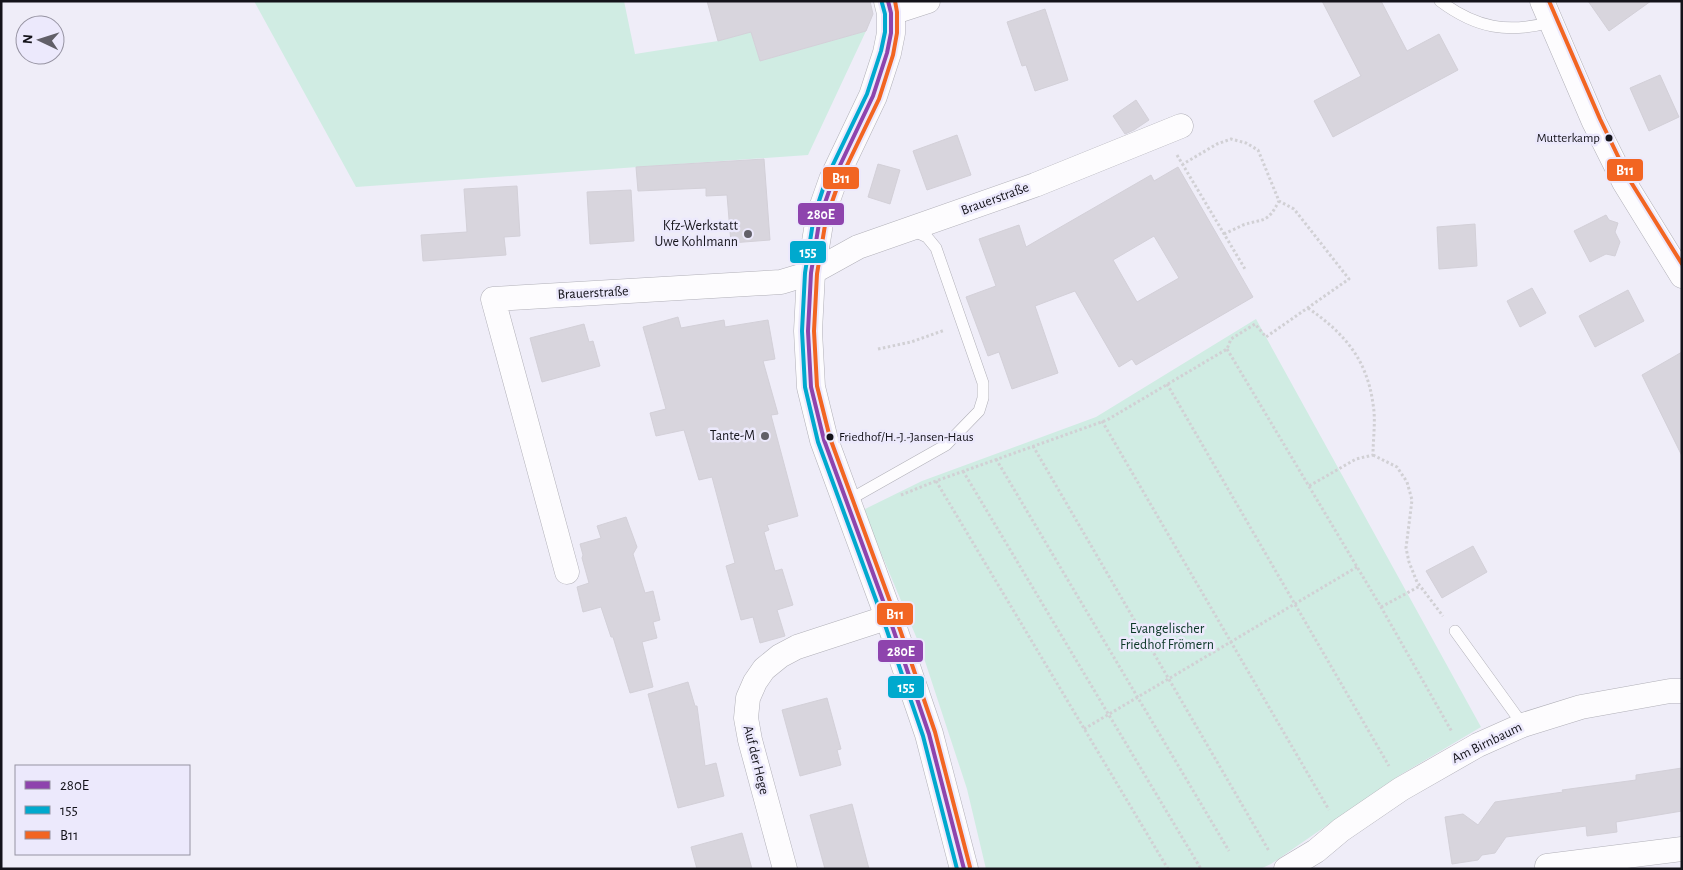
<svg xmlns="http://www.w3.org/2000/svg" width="1683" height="870" font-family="'Alegreya Sans',sans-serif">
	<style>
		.green { fill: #d0ece3 }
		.building { fill: #d8d5dd; stroke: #d3d0d8; fill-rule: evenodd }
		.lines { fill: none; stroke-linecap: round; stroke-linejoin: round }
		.service-casing { stroke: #b1b0b8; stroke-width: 12 }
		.minor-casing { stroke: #b1b0b8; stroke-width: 25 }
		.secondary-casing { stroke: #b1b0b8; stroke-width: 29 }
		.path { stroke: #d1d0d4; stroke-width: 3; stroke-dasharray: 2.5 2.5; stroke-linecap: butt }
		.service { stroke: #fdfcfe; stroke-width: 11 }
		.minor { stroke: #fdfcfe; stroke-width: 24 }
		.secondary { stroke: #fdfcfe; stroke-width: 28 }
		.bus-1-casing { stroke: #ece9fc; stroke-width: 8 }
		.bus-2-casing { stroke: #ece9fc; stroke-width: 8 }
		.bus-3-casing { stroke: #ece9fc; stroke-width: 8 }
		.bus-1 { stroke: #8e44ad; stroke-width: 4 }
		.bus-2 { stroke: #00a9ce; stroke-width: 4 }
		.bus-3 { stroke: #f26522; stroke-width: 4 }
		.bus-dot { fill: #14131a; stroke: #ece9fc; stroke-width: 2 }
		.poi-dot { fill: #615f68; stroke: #ece9fc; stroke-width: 2 }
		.labels { text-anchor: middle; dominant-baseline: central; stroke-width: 5; stroke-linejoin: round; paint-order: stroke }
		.bus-label { font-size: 13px; fill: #14131a; stroke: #ece9fc; text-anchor: end }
		.street-label { font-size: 14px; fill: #14131a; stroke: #ece9fc }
		.poi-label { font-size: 14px; fill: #14131a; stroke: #ece9fc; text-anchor: end }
		.park-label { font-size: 14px; fill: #0b3726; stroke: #ece9fc }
		.line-badge { stroke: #ece9fc; stroke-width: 2 }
		.badge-label { font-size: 14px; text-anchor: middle; font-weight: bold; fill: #fff }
	</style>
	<rect width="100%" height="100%" fill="#efedf8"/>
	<g class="green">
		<path d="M254,1H624L635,54L718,41L751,32L760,61L866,31L808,155L356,187Z"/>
		<path d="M1256,319L1481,727L1400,775L1271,864L1260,869H986L967,789L920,646L863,510L922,481L1096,417Z"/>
	</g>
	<g class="building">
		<path d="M707,1H870L873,14L866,31L760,61L751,32L718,41Z"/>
		<path d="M1322,1H1381L1407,51L1439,34L1458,70L1333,137L1314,101L1361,76Z"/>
		<path d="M1588,1H1651L1609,31Z"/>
		<path d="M1045,9L1068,80L1035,91L1026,65L1022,66L1007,22Z"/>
		<path d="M1660,75L1679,117L1649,131L1630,88Z"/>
		<path d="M1136,100L1149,120L1134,130L1125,134L1113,116Z"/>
		<path d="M957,135L971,175L927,190L913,151Z"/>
		<path d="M764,159L770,240L731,243L727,195L706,196V188L638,191L636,167Z"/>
		<path d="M878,164L900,170L890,204L868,197Z"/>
		<path d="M1178,167L1253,297L1136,365L1132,359L1119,367L1075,291L1035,306L1058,373L1012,389L999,352L988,356L966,297L996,286L979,239L1019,225L1026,247L1151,175L1154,181ZM1154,236L1179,278L1137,302L1113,260Z"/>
		<path d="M517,186L520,236L504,237L506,255L423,261L421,235L467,232L464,189Z"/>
		<path d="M631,190L634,241L590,244L587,192Z"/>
		<path d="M1606,215L1609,220L1618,223L1615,232L1620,242L1615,256L1606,254L1590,262L1574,231Z"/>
		<path d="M1475,224L1477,266L1439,269L1437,227Z"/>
		<path d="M1532,288L1546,313L1520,327L1507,301Z"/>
		<path d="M1628,290L1644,321L1595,347L1579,316Z"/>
		<path d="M678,317L681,328L724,320L725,327L768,320L775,359L763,361L778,414L771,415L798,516L767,525L769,530L764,532L775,571L782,569L793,605L777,610L785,636L760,643L753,617L741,620L726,566L735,563L712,477L699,480L684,430L656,436L650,413L666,409L643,327Z"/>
		<path d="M584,324L589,342L593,341L600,366L542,382L530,338Z"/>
		<path d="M1682,352V456L1642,375Z"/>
		<path d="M626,517L637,547L633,554L645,593L653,591L660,620L653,622L657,638L642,642L653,687L630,693L613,637H611L601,607L583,612L577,587L589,583L582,558L583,555L580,544L601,538L597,526Z"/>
		<path d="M1473,546L1487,572L1442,598L1426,571Z"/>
		<path d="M688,682L695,706H697L705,766L716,763L724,796L678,808L648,694Z"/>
		<path d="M827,698L841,749L837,750L841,765L800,776L782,710Z"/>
		<path d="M1682,768V811L1616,822L1617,832L1587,836L1586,826L1506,837L1495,853L1482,855L1478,860L1452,864L1445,817L1463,814L1478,825L1495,802L1563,792L1562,790L1636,780V775Z"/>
		<path d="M852,804L869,869H825L810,815Z"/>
		<path d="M742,833L752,869H697L691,847Z"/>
	</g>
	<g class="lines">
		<g class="service-casing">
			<g id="service">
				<path d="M1440,1C1476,28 1508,34 1551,22"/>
				<path d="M847,501L946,445L979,411L983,398V383L936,248L927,237L912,230"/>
				<path d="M1455,631L1523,725"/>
			</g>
		</g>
		<g class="minor-casing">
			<g id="minor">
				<path d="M1542,1L1594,122L1624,182L1682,276"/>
				<path d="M891,13L928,1"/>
				<path d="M567,572L493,299L781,282L811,273L858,247L1035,185L1181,126"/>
				<path d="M1547,866L1682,849"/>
				<path d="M785,869L750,740L746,718L748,698L755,682L764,669L780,656L797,647L889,617"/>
				<path d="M1286,869L1316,851L1341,830L1401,789L1478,745L1523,725L1581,707L1670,691H1682"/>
			</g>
		</g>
		<g class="secondary-casing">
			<path id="secondary" d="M888,1L891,13V33L887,53L873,96L833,180L820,217L811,273L808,331L811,387L824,440L889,617L929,734L964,869"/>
		</g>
		<g class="path">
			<path d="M1177,155L1245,269"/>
			<path d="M1224,234C1230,231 1237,228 1243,225C1264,218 1267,224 1279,201"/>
			<path d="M1308,308C1344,333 1367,359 1373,404C1376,420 1373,438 1373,455L1356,459L1309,486"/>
			<path d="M878,349L911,342L945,330"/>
			<path d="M1227,349L1381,607L1452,732"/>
			<path d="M1167,384L1389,766"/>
			<path d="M1102,421L1329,810"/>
			<path d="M1033,446L1269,851"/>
			<path d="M1373,455L1397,467L1407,482L1412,500L1406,548L1409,562L1417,582L1443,616"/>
			<path d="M996,459L1229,851"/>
			<path d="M963,471L1201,869"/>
			<path d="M936,481L1168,869"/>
			<path d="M901,495L936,481L1107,420L1227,349L1231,339L1255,324L1266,337L1349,279L1294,209L1279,201L1258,150L1246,143L1231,139L1217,144L1183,164"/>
			<path d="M1381,607L1420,586"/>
			<path d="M1084,729L1357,567"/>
		</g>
		<use href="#service" class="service"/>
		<use href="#minor" class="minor"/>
		<use href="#secondary" class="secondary"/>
		<g class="bus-1-casing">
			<path id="bus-1" d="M888,1L891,13V33L887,53L873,96L833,180L820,217L811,273L808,331L811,387L824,440L889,617L929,734L964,869"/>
		</g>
		<g class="bus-2-casing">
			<path id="bus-2" d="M882,3L885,14V32L881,51L867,94L827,177L814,216L805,273L802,331L805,387L818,442L883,619L923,736L957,869"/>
		</g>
		<g class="bus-3-casing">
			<g id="bus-3">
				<path d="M895,1L897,12V33L893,55L879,99L839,182L826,219L817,274L814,331L817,386L830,438L895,615L935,732L970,867"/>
				<path d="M1549,1L1600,119L1629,179L1682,264"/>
			</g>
		</g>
		<use href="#bus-1" class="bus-1"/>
		<use href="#bus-2" class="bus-2"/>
		<use href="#bus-3" class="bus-3"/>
	</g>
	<g class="bus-dot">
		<circle cx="1609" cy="138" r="4.5"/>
		<circle cx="830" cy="437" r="4.5"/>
	</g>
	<g class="poi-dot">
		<circle cx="748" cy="234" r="5"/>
		<circle cx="765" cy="436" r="5"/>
	</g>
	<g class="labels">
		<g class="bus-label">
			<text x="1600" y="138">Mutterkamp</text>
			<text x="839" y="437" text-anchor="start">Friedhof/H.-J.-Jansen-Haus</text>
		</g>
		<g class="street-label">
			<text transform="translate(995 199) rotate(-20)">Brauerstraße</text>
			<text transform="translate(593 293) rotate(-3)">Brauerstraße</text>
			<text transform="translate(1487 743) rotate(-26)">Am Birnbaum</text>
			<text transform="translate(756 760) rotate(76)">Auf der Hege</text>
		</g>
		<g class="poi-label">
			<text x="738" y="226">Kfz-Werkstatt<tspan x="738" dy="16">Uwe Kohlmann</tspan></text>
			<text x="755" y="436">Tante-M</text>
		</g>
		<g class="park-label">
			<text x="1167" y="629">Evangelischer<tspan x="1167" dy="16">Friedhof Frömern</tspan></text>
		</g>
	</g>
	<g class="line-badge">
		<rect x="1606" y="158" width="38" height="24" rx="5" fill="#f26522"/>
		<rect x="822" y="166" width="38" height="24" rx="5" fill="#f26522"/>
		<rect x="797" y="202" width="48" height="24" rx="5" fill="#8e44ad"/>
		<rect x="789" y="240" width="38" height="24" rx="5" fill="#00a9ce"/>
		<rect x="876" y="602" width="38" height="24" rx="5" fill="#f26522"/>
		<rect x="877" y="639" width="47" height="24" rx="5" fill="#8e44ad"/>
		<rect x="887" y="675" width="38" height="24" rx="5" fill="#00a9ce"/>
	</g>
	<g class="badge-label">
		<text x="1625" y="175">B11</text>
		<text x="841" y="183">B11</text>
		<text x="821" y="219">280E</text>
		<text x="808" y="257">155</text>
		<text x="895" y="619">B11</text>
		<text x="901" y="656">280E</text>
		<text x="906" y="692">155</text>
	</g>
	<rect width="1683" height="870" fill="none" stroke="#14131a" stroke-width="5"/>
	<rect x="15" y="765" width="175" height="90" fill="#ece9fc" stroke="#9693a2"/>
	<rect x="25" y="781" width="25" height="8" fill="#8e44ad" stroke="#9693a2"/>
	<text x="60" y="790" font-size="15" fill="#14131a">280E</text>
	<rect x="25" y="806" width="25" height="8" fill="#00a9ce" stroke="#9693a2"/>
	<text x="60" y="815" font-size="15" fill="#14131a">155</text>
	<rect x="25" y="831" width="25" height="8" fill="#f26522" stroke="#9693a2"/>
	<text x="60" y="840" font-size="15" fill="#14131a">B11</text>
	<g transform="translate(40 40) rotate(274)"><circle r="24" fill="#ece9fc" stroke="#9693a2"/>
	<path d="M0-4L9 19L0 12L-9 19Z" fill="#615f68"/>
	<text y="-8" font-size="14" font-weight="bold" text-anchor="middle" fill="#14131a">N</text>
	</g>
</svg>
